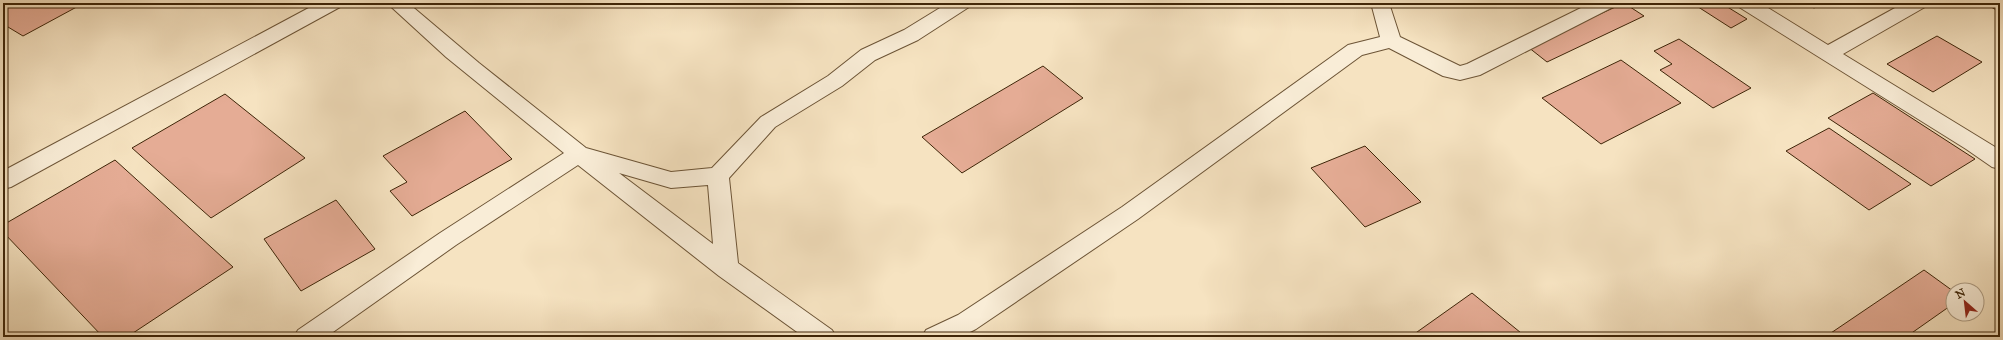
<svg xmlns="http://www.w3.org/2000/svg" width="2003" height="340" font-family="'IM FELL Great Primer',serif">
	<style>
		.building { fill: #e5ac95; stroke: #3e2508 }
		.lines { fill: none; stroke-linecap: round; stroke-linejoin: round }
		.minor-casing { stroke: #6c5436; stroke-width: 2 }
		.minor { fill: #f9edd7; fill-rule: evenodd }
	</style>
	<rect width="100%" height="100%" fill="#f6e3c1"/>
	<filter id="stains"><feTurbulence type="fractalNoise" baseFrequency=".005" numOctaves="4"/><feColorMatrix values="0 0 0 0 .2 0 0 0 0 .09 0 0 0 0 .02 0 0 0 .5 -.17"/></filter>
	<radialGradient id="worn" r=".72"><stop offset=".6" stop-color="#630" stop-opacity="0"/><stop offset="1" stop-color="#630" stop-opacity=".3"/></radialGradient>
	<g class="building">
		<path d="M9,3H84L23,36L3,24V6Z"/>
		<path d="M1624,3L1644,16L1547,62L1528,47Z"/>
		<path d="M1692,3H1721L1747,19L1731,28Z"/>
		<path d="M1805,3H1824L1814,8Z"/>
		<path d="M1984,3H2000V12Z"/>
		<path d="M1937,36L1982,62L1933,92L1887,64Z"/>
		<path d="M1679,39L1751,88L1713,108L1660,70L1672,64L1654,51Z"/>
		<path d="M1621,60L1681,103L1601,144L1542,98Z"/>
		<path d="M1043,66L1083,98L962,173L922,137Z"/>
		<path d="M1873,93L1975,159L1931,186L1828,118Z"/>
		<path d="M225,94L305,158L211,218L132,148Z"/>
		<path d="M465,111L512,159L412,216L390,191L407,182L383,156Z"/>
		<path d="M1829,128L1911,184L1869,210L1786,151Z"/>
		<path d="M1365,146L1421,202L1365,227L1311,168Z"/>
		<path d="M115,160L233,267L127,337H103L3,232V225Z"/>
		<path d="M336,200L375,249L301,291L264,239Z"/>
		<path d="M1924,270L1953,291V304L1906,337H1825Z"/>
		<path d="M1472,293L1526,337H1410Z"/>
	</g>
	<g class="lines">
		<g class="minor-casing">
			<g id="minor">
				<path d="M318,3H342L340,7L11,187L3,189V171Z"/>
				<path d="M387,3H408L479,63L586,148L671,172L712,168L761,117L828,76L861,50L904,30L948,3H971L969,7L918,40L875,60L842,86L775,127L729,178L738,263L832,330L836,337H804L719,276L578,165L456,245L326,337H294L298,330L440,233L564,153L446,57ZM619,173L671,188L708,185L713,244Z"/>
				<path d="M1371,3H1389L1400,37L1460,66L1467,64L1591,3H1615L1613,7L1480,75L1460,80L1443,76L1389,48L1362,55L1138,219L976,329L960,337H922L926,330L958,315L1122,207L1348,45L1380,37Z"/>
				<path d="M1737,3H1760L1828,45L1904,3H1927L1925,7L1843,54L2000,150V169L1992,167L1966,149L1739,7Z"/>
			</g>
		</g>
		<use href="#minor" class="minor"/>
	</g>
	<rect width="2003" height="340" fill="none" stroke="#f6e3c1" stroke-width="16"/>
	<rect x="4" y="4" width="1995" height="332" fill="none" stroke="#3e2508" stroke-width="2"/>
	<rect x="8" y="8" width="1987" height="324" fill="none" stroke="#3e2508"/>
	<g transform="translate(1965 302) rotate(332)"><circle r="19" fill="#f9edd7" stroke="#ae9d84"/>
	<path d="M0-3L7 15L0 10L-7 15Z" fill="#8f2418"/>
	<text y="-6" font-size="11" font-weight="bold" text-anchor="middle" fill="#3e2508">N</text>
	</g>
	<rect width="100%" height="100%" filter="url(#stains)"/>
	<rect width="100%" height="100%" fill="url(#worn)"/>
</svg>
